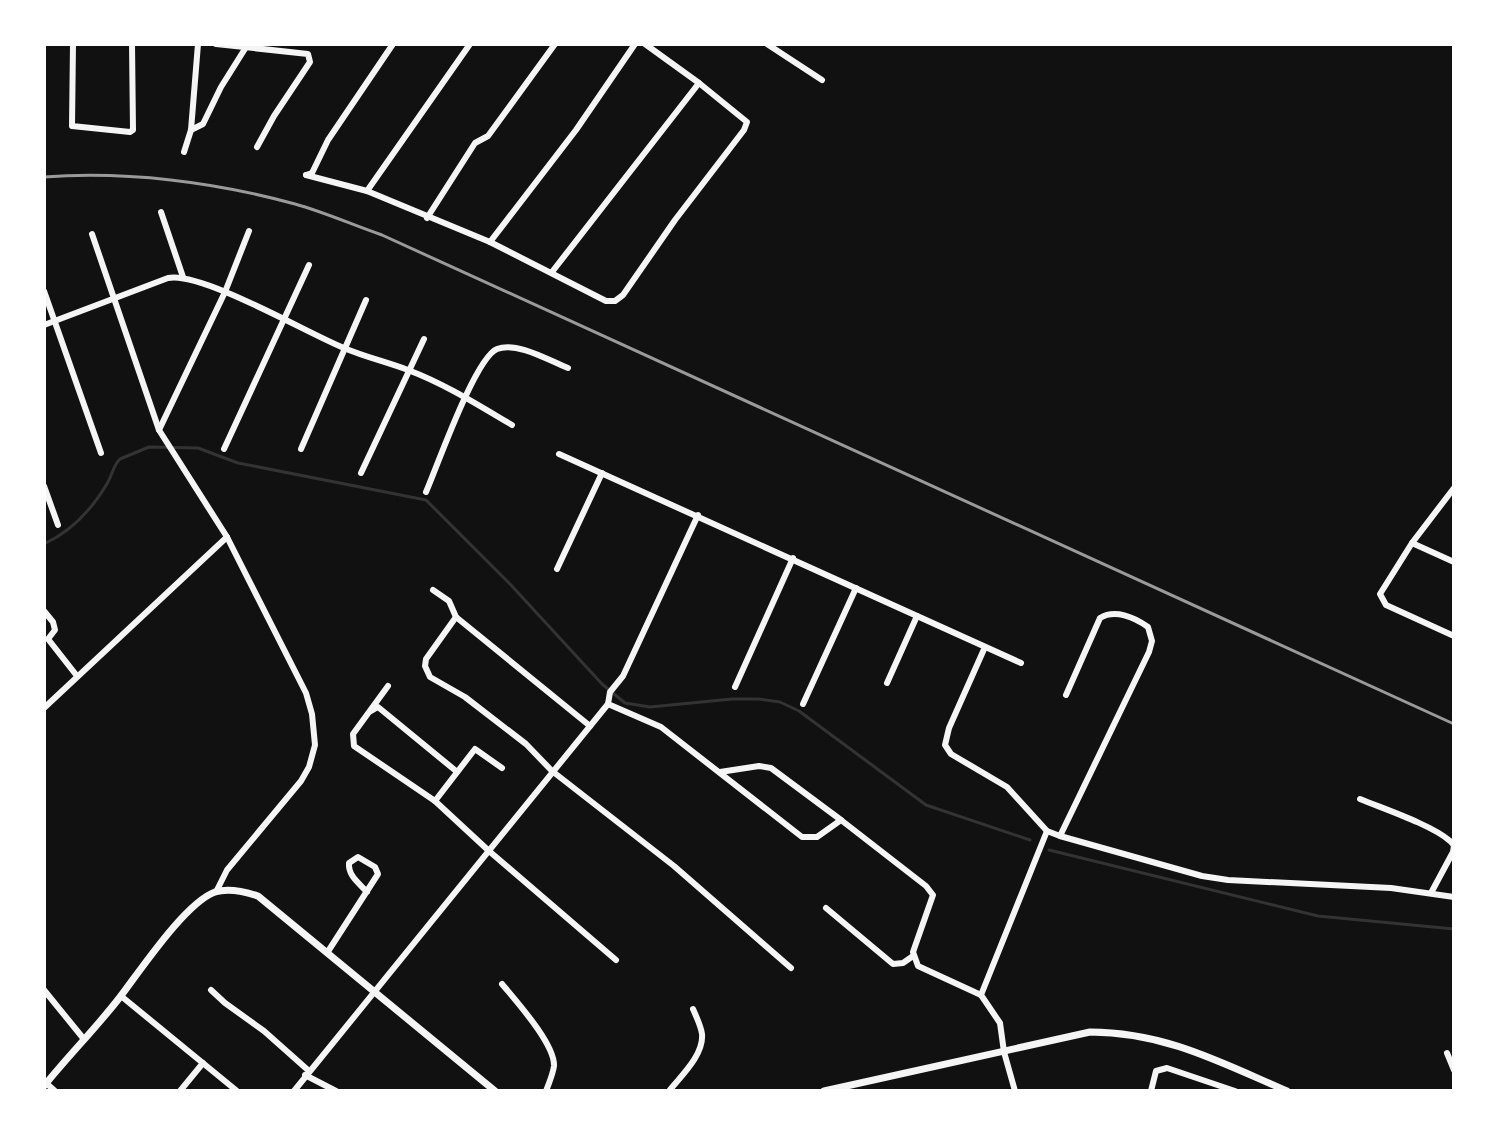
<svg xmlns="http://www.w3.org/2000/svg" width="1498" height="1135" font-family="Figtree,sans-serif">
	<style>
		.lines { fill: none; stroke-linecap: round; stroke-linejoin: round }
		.stream { stroke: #333; stroke-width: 3 }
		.minor { stroke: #f5f5f5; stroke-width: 6 }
		.tertiary { stroke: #f5f5f5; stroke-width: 7 }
		.rail { stroke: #9a9a9a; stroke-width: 3 }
	</style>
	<rect width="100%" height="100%" fill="#111"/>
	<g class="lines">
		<g class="stream">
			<path d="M44,544C72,531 93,508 108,482C113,473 113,466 120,459L149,447L198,448L238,463L426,500L511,585L602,684L625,703L650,707L732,699H759L780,702L799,711L926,805L1030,840"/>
			<path d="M1049,850L1318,916L1454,929"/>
		</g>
		<g class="minor">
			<path d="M73,44L72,126L130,132L133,130L132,44"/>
			<path d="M216,44L308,54L310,62L274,116L257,147"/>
			<path d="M767,44L822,80"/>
			<path d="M191,130L203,124L221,87L248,44"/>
			<path d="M184,152L191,130L198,44"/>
			<path d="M306,175L367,191L490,242L606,301H615L623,295L675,220L744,130L747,122L699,83L645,44"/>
			<path d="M306,175L312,173L328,140L393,44"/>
			<path d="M367,191L470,44"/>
			<path d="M161,212L183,277"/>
			<path d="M427,218L475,143L488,136L555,44"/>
			<path d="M92,234L159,430L227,537L306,693L312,714L315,745L309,767L301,781L227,870L216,892"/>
			<path d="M490,242L576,130L635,44"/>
			<path d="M552,272L699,83"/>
			<path d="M44,291L101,453"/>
			<path d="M44,325L168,278C201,271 307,333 344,348C365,357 387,362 408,370C445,384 478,405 512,425"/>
			<path d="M159,430L225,292L249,231"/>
			<path d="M224,449L309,265"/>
			<path d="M301,449L366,300"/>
			<path d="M559,454L1021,663"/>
			<path d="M361,473L424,339"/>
			<path d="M44,486L58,525"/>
			<path d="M1454,488L1412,543L1380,594L1386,605L1454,636"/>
			<path d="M426,492C437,467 475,358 497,349C517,341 550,361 568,368"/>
			<path d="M1412,543L1454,562"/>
			<path d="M557,569L602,473"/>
			<path d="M433,590L449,601L456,617L590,726"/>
			<path d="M44,611L53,622L55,630L48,639L77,676"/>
			<path d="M456,617L426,659L425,666L430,677L465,697L526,744L552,771L674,866L791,968"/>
			<path d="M985,647L949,728L945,745L951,754L1007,787L1047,831L1060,836L1202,876L1228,880L1391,888L1454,897"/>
			<path d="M887,683L917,616"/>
			<path d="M388,686L353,734L354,746L435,801L489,851L616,960"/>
			<path d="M735,687L793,558"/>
			<path d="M608,704L661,727L802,837H817L841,820L926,886L933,895L913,952L918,966L981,995"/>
			<path d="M803,704L856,588"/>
			<path d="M44,708L227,537"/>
			<path d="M371,711L378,707L456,771"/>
			<path d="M720,772L759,766L771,768L841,820"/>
			<path d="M1360,799C1384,809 1432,825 1450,841C1455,846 1454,845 1453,852L1431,893"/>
			<path d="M435,801L475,749L502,768"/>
			<path d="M1060,836L1149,652L1152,641L1148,627C1134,617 1115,609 1100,618L1066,695"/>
			<path d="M826,908L893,964L903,963L913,956"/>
			<path d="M327,953L378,874L375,867L358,857L349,863C348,876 359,883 367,892"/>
			<path d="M502,984C516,1001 555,1044 554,1066C553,1074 549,1083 546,1091"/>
			<path d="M44,990L83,1038"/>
			<path d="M211,990L225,1003L264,1031L309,1071"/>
			<path d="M121,996L237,1091"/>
			<path d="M1447,1053L1454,1070"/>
			<path d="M305,1075L336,1091"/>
			<path d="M46,1083L55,1091"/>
			<path d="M180,1091L203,1063"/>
			<path d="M294,1091L608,704L610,692L623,676L698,515"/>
			<path d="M669,1091C681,1076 704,1055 702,1034C701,1026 696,1016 693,1009"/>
			<path d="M1015,1091L1004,1052L1000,1023L981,995L1047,831"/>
			<path d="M1151,1091L1156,1071L1167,1068L1235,1091"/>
		</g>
		<g class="tertiary">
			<path d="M44,1086C69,1055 97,1027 120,997C140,971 185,903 215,892C228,888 246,892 258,896L495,1091"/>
			<path d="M824,1091L1090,1032C1164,1032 1220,1062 1287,1091"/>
		</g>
		<path class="rail" d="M44,177C127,171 215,182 295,204C324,212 353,225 382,235L1454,724"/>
	</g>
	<rect width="1498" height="1135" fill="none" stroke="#ffffff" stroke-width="92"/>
</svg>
